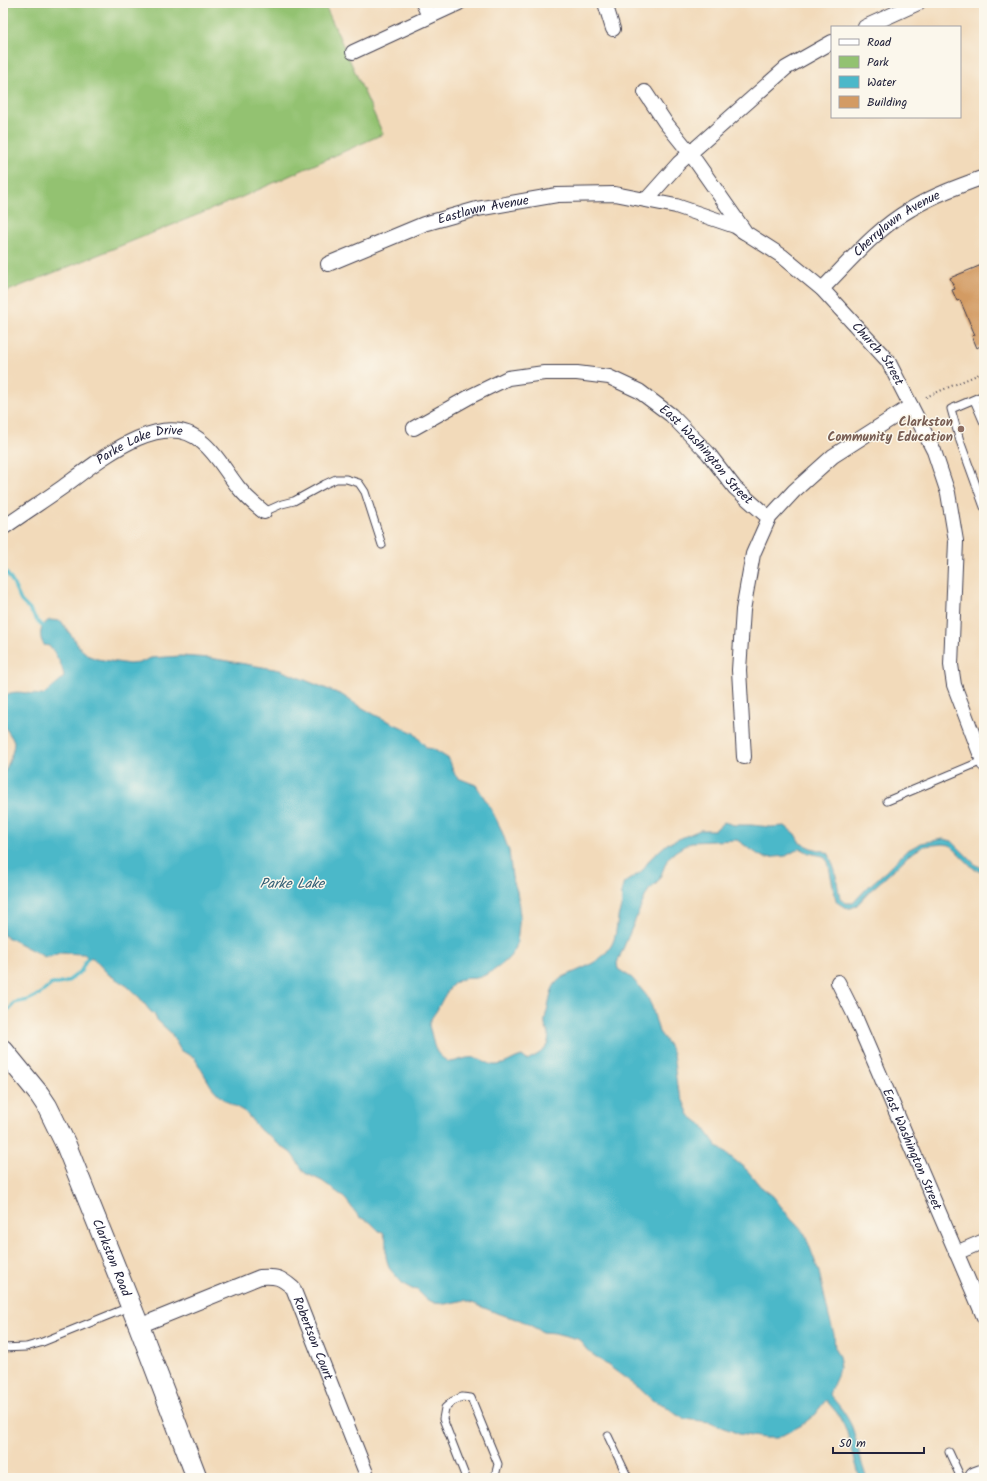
<svg xmlns="http://www.w3.org/2000/svg" width="987" height="1481" font-family="Kalam,sans-serif">
	<style>
		.green { fill: #93c271; stroke: #5a7256 }
		.water { fill: #4cb8c9; stroke: #376d82 }
		.lines { fill: none; stroke-linecap: round; stroke-linejoin: round }
		.stream { stroke: #4cb8c9; stroke-width: 3.5 }
		.building { fill: #d39b64 }
		.lane-casing { stroke: #413e4e; stroke-width: 9 }
		.street-casing { stroke: #413e4e; stroke-width: 16 }
		.secondary-casing { stroke: #413e4e; stroke-width: 22 }
		.primary-casing { stroke: #413e4e; stroke-width: 24 }
		.path { stroke: #413e4e; stroke-width: 2; stroke-dasharray: 1 3; stroke-linecap: butt }
		.lane { stroke: #fff; stroke-width: 7 }
		.street { stroke: #fff; stroke-width: 14 }
		.secondary { stroke: #fff; stroke-width: 20 }
		.primary { stroke: #fff; stroke-width: 22 }
		.education-dot { fill: #8d6e63; stroke: #fbf7ec; stroke-width: 1.5 }
		.labels { text-anchor: middle; dominant-baseline: central; stroke-width: 3; stroke-linejoin: round; paint-order: stroke }
		.street-label { font-size: 13px; fill: #22223b; stroke: #fbf7ec }
		.education-label { font-size: 13px; font-weight: bold; fill: #785e54; stroke: #fbf7ec; text-anchor: end }
		.water-label { font-size: 14px; font-style: italic; fill: #335e74; stroke: #fbf7ec }
	</style>
	<rect width="100%" height="100%" fill="#fbf7ec"/>
	<filter id="ink" filterUnits="userSpaceOnUse"><feTurbulence type="fractalNoise" baseFrequency=".025" numOctaves="2"/><feDisplacementMap in="SourceGraphic" scale="8" xChannelSelector="R" yChannelSelector="G"/><feConvolveMatrix kernelMatrix="1 2 1 2 8 2 1 2 1" color-interpolation-filters="sRGB"/></filter>
	<filter id="wash" filterUnits="userSpaceOnUse"><feTurbulence type="fractalNoise" baseFrequency=".012" numOctaves="4" result="noise"/><feDisplacementMap in="SourceGraphic" scale="16" xChannelSelector="R" yChannelSelector="G"/><feGaussianBlur stdDeviation="0.9" result="paint"/><feColorMatrix in="noise" values="0 0 0 0 0 0 0 0 0 0 0 0 0 0 0 0 0 1.4 0 .05"/><feComposite in="paint" operator="in"/></filter>
	<g filter="url(#wash)">
		<rect width="100%" height="100%" fill="#f2daba"/>
		<path class="green" d="M3,3H324L383,134L242,197L3,293Z"/>
		<path class="water" d="M50,620L61,621L81,649L89,656L97,659L129,664L139,663L151,658L181,656L210,658L280,670L342,695L354,703L377,716L414,733L427,748L433,749L449,759L455,775L458,778L476,785L490,807L501,829L509,851L512,877L517,891L520,915L517,943C515,957 493,973 480,977C472,980 465,976 456,982C449,986 441,1002 437,1010C434,1015 429,1020 429,1026C435,1043 431,1052 449,1062C458,1062 465,1056 476,1058C484,1059 490,1066 496,1065C506,1065 513,1058 522,1056L527,1060C539,1054 551,1049 548,1033C547,1030 545,1027 545,1024C544,1019 547,1012 548,1006C551,994 551,984 563,977C580,969 601,963 611,946C616,938 616,928 618,919C618,915 620,911 621,907C623,899 620,891 624,883L641,872L651,858L667,844L700,830H715L724,822L734,825H751L771,827L785,826L795,834L800,843L811,848L824,851L829,854L835,871L840,898L846,903H853L869,886L885,872L906,851L921,843L943,839L952,841L976,865L984,869V874L973,868L950,845L943,844L924,846L909,855L888,875L872,889L856,906L851,908H846L838,903L836,900L828,862L823,856L809,853L800,848L786,856L765,858L759,855L737,840L691,842L676,851L668,858L658,882L649,890L646,895L617,963L618,969L632,978L647,996L652,1007L659,1032L668,1044L673,1054L677,1086L689,1115L702,1125L717,1146L747,1170L760,1186L773,1196L790,1218L805,1234L819,1272L829,1317L834,1334L835,1350L839,1356L840,1362L837,1376L829,1394C838,1404 847,1415 852,1427C858,1444 860,1462 867,1478H860L846,1429L837,1413L826,1400L814,1415L802,1425L777,1438H764L739,1434L710,1422L685,1419L677,1415L664,1405L652,1400L639,1388L588,1351L578,1339L555,1333L543,1332L520,1320L499,1314L465,1300L445,1304L435,1303L426,1299L417,1290L412,1289L403,1284L389,1268L386,1257V1239L383,1232L379,1231L370,1222L359,1217L347,1201L341,1195L322,1181L305,1173L291,1153L278,1144L271,1137L261,1131L245,1112L226,1101L217,1093L211,1086L194,1057L181,1051L171,1033L157,1020L154,1014L150,1011L140,998L127,986L108,974L93,958L87,957L84,954L59,953L52,956L45,957L3,935V775C8,765 14,752 14,741L3,724V698C11,687 31,695 43,695L64,677C63,666 56,654 49,646L44,645C38,637 40,624 50,620Z"/>
		<g class="lines">
			<g class="stream">
				<path d="M3,568L12,581L21,601L30,610L38,622L42,626"/>
				<path d="M4,1011L11,1008L14,1003L28,1000L40,994L52,984H58L67,982L81,971L86,960L88,958"/>
			</g>
		</g>
		<g id="blocks">
			<path class="building" d="M984,264V355L980,346L977,348L972,336L975,335L960,300L957,301L952,290L955,289L950,278Z"/>
		</g>
	</g>
	<g filter="url(#ink)">
		<use href="#blocks" fill-opacity="0" stroke="#413e4e" stroke-width="1"/>
		<g class="lines">
			<g class="lane-casing">
				<g id="lane">
					<path d="M984,395L951,409L960,441L984,507"/>
					<path d="M974,400L984,423"/>
					<path d="M264,512L282,504L294,501L325,484L336,479H346L359,483L365,492L382,545"/>
					<path d="M887,801L982,761"/>
					<path d="M3,1348L26,1347L40,1343L129,1307"/>
					<path d="M608,1436L628,1478"/>
					<path d="M949,1452L961,1478"/>
					<path d="M466,1478L443,1419L445,1408L453,1401L462,1397L471,1398L498,1464L495,1476L491,1478"/>
				</g>
			</g>
			<g class="street-casing">
				<g id="street">
					<path d="M423,3L429,16"/>
					<path d="M605,3L613,29"/>
					<path d="M865,27L918,3"/>
					<path d="M353,52L459,3"/>
					<path id="s1" d="M645,92L665,122L690,153L746,233L782,256L822,289L888,361L934,451L948,493L956,541L951,665L954,685L984,764"/>
					<path d="M646,200L679,163L786,68L832,42"/>
					<path id="s2" d="M328,264L424,224L477,209L557,195L615,194L676,206L735,226L744,232"/>
					<path id="s3" d="M822,289C850,261 876,229 911,209C934,195 959,186 984,177"/>
					<path id="s4" d="M414,428L471,396L508,378L544,373H577L609,377L639,391L671,415L708,453L735,488L769,518L753,554L743,610L739,670L744,757"/>
					<path d="M769,518L794,491L833,456L911,406"/>
					<path id="s5" d="M3,528C23,514 43,501 63,487C96,463 162,406 202,442C217,454 226,472 238,487C246,497 255,505 264,512"/>
					<path id="s6" d="M838,982L854,1014L984,1317"/>
					<path d="M956,1253L984,1241"/>
					<path id="s7" d="M139,1326L260,1277C277,1276 280,1277 293,1288L368,1478"/>
				</g>
			</g>
			<g class="secondary-casing">
				<g id="secondary">
					<path id="s8" d="M3,1050L39,1094L47,1106L66,1145L139,1326L197,1478"/>
				</g>
			</g>
			<g class="primary-casing">
				<path id="primary" d="M976,1478L984,1475"/>
			</g>
			<path class="path" d="M926,397L984,372"/>
			<use href="#lane" class="lane"/>
			<use href="#street" class="street"/>
			<use href="#secondary" class="secondary"/>
			<use href="#primary" class="primary"/>
		</g>
	</g>
	<circle class="education-dot" cx="961" cy="429" r="4"/>
	<g class="labels">
		<g class="street-label">
			<text stroke="none"><textPath href="#s2" startOffset="165">Eastlawn Avenue</textPath></text>
			<text stroke="none"><textPath href="#s3" startOffset="100">Cherrylawn Avenue</textPath></text>
			<text stroke="none"><textPath href="#s1" startOffset="354">Church Street</textPath></text>
			<text stroke="none"><textPath href="#s5" startOffset="162">Parke Lake Drive</textPath></text>
			<text stroke="none"><textPath href="#s4" startOffset="334">East Washington Street</textPath></text>
			<text stroke="none"><textPath href="#s6" startOffset="183">East Washington Street</textPath></text>
			<text stroke="none"><textPath href="#s8" startOffset="236">Clarkston Road</textPath></text>
			<text stroke="none"><textPath href="#s7" startOffset="221">Robertson Court</textPath></text>
		</g>
		<g class="education-label">
			<text x="953" y="422">Clarkston<tspan x="953" dy="15">Community Education</tspan></text>
		</g>
		<g class="water-label">
			<text x="292" y="884">Parke Lake</text>
		</g>
	</g>
	<rect width="987" height="1481" fill="none" stroke="#fbf7ec" stroke-width="16"/>
	<rect x="831" y="26" width="130" height="92" fill="#fbf7ec" stroke="#a4a2a5"/>
	<rect x="839" y="39" width="20" height="6" fill="#ffffff" stroke="#a4a2a5"/>
	<text x="867" y="46" font-size="12" fill="#22223b">Road</text>
	<rect x="839" y="56" width="20" height="12" fill="#93c271" stroke="#a4a2a5"/>
	<text x="867" y="66" font-size="12" fill="#22223b">Park</text>
	<rect x="839" y="76" width="20" height="12" fill="#4cb8c9" stroke="#a4a2a5"/>
	<text x="867" y="86" font-size="12" fill="#22223b">Water</text>
	<rect x="839" y="96" width="20" height="12" fill="#d39b64" stroke="#a4a2a5"/>
	<text x="867" y="106" font-size="12" fill="#22223b">Building</text>
	<path d="M833 1447v6h91v-6" fill="none" stroke="#22223b" stroke-width="2"/>
	<text x="839" y="1447" font-size="12" fill="#22223b" stroke="#fbf7ec" stroke-width="3" paint-order="stroke">50 m</text>
</svg>
